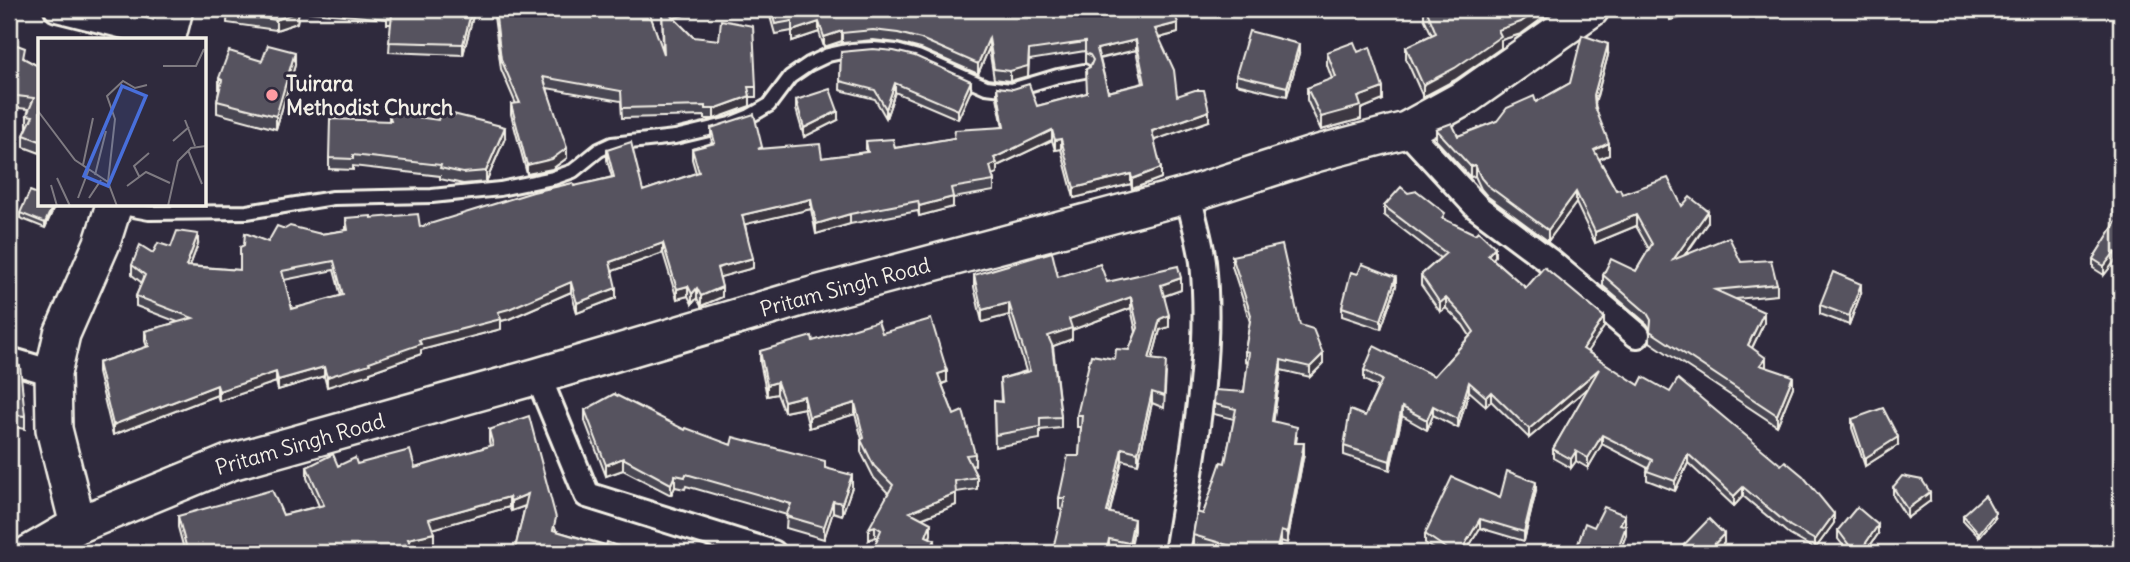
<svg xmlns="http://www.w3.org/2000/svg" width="2130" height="562" font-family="Delius,sans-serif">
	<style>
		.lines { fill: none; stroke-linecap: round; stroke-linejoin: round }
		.lane-casing { stroke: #f4f1e8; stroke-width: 18 }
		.street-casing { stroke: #f4f1e8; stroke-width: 30 }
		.secondary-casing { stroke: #f4f1e8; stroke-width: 40 }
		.lane { stroke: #2f2a3d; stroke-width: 12 }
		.street { stroke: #2f2a3d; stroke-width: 24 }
		.secondary { stroke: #2f2a3d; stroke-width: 35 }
		.wall { fill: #4a4752; stroke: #f4f1e8; stroke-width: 2; fill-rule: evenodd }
		.shaded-wall { fill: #3c3942; stroke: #f4f1e8; stroke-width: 2 }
		.building { fill: #56525f; stroke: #f4f1e8; stroke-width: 2; fill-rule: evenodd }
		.poi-dot { fill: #ff9aa2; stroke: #2f2a3d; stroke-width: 2.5 }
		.labels { text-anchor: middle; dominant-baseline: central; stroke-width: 6; stroke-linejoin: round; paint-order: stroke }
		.poi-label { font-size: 21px; font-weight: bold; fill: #f4f1e8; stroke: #2f2a3d; text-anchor: start }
		.street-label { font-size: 21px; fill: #f4f1e8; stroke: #2f2a3d }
		.inset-road { fill: none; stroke: #7e7a81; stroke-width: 2 }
		.view { fill: #486fdb; fill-opacity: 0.15; stroke: #486fdb; stroke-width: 3.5 }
		.inset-edge { fill: none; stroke: #f4f1e8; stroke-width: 3.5 }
	</style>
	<rect width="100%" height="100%" fill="#2f2a3d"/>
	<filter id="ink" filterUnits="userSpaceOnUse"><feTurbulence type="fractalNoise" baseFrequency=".0143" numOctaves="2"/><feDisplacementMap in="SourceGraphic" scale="14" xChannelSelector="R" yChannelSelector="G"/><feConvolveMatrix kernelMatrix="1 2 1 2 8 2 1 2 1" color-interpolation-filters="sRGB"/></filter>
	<g filter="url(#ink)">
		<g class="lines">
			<g class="lane-casing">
				<path id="lane" d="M117,207L149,213L247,212L333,198L432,196L500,189L553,178L573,171L599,150L612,144L675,137L730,124L750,116L769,105L790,77L809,64L828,55L851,50L873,49L896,51L918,57L986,87L1011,90L1058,76L1084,71"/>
			</g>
			<g class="street-casing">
				<g id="street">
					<path d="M57,9L168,37"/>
					<path d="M1406,130L1477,207L1548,260L1637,335"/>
					<path d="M9,360L53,373"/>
					<path d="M538,376L587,495L773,553"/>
					<path d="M1177,553C1192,457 1213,360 1203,262C1200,240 1193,217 1188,195"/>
				</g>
			</g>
			<g class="secondary-casing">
				<g id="secondary">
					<path d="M167,40L175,9"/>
					<path d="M78,525L54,429L53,373L62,334L102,243L114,205"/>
					<path d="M30,553L78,525L231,462L538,376L801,298L1188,195L1315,154L1406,130L1466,97L1591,9"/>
				</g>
			</g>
			<use href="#lane" class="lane"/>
			<use href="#street" class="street"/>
			<use href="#secondary" class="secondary"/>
		</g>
		<g class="wall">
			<path d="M228,9H473V16L463,55L389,52L391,24H387V19L299,11L297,23L276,30L227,23Z"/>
			<path d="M493,9H648L663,52L662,9H702V10L674,18L693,37L756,87V97H750V106L714,119H705V116L622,118L621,101L547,88L567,158L552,169L527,174L511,114V104H516L501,69Z"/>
			<path d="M768,9H1036L1033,15L1178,33L1159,38L1177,96L1209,121L1154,140L1161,178L1132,189L1131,184L1074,198L1061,149L1055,150L1052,140L997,166V173L993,175L994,181V191L953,198V207L919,216L918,211L850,224L816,234L811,209L745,224L753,268L720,277L722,297L701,306L697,298L692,304L688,296L677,299L663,253L612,271L616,298L577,313L571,292L509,319L501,321V329L421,350V354L370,372V374L327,387L324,376L278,390L276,382L219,401L217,395L113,435L98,373V363L147,347L145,341V331L178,322L136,306V296L142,283L132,275V265L153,253L171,247L198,244L190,266L240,270L268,242L285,229L321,234L346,230V218H371L420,227L612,177L607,160V150L643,191L696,173L692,159V149L712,143L711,138V128L762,149L822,158L866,152V141L895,148L954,138L1003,127L997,97V87L1037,106L1087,93L1091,66L1085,63V51L1029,60L1028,76L1010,81L994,79L989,48L978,74L921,49L898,43L873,40L842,43V41L824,47L819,32L792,41V31L775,34ZM1136,50L1143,83L1108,92L1100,59ZM334,270L341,296L292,309L284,280Z"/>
			<path d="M1424,9H1547V15L1521,34L1501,40V48L1455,80L1423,97L1406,59V47L1432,35L1424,18Z"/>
			<path d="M1668,9H1724L1670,20Z"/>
			<path d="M9,42L25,59L40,67V153L24,147V135L28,127H27V115L29,109L9,107Z"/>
			<path d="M841,52L971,90L958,119L895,92L886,118L875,99L840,90Z"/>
			<path d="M1327,52H1358L1383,100L1361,109V119L1321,130L1307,100V88L1332,79L1327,65Z"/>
			<path d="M1299,53L1287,96L1236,84V75Z"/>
			<path d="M1608,55L1595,104L1609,155L1599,159L1616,190L1622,194L1682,206L1708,222L1685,256L1741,262L1777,284V295L1736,299L1764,323L1752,348L1766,367L1793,387L1777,426L1650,342V329L1647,324L1603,286V275L1636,271L1649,249L1636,226L1595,243L1576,203L1548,241L1487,196L1481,189L1475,176L1470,177L1436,140V129L1458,136L1497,121L1536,102L1570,83Z"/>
			<path d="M295,65L276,129L217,113V101L219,91V78Z"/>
			<path d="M796,100L838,120L804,137L796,109Z"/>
			<path d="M389,113L505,138L486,182L463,184L440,179V176L353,166V170L329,169V158L389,121Z"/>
			<path d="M1408,193L1495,256L1493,259L1526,288L1604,327L1587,351L1834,523L1815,549L1790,535L1743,496L1734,506L1688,463L1675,491L1647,480V471L1648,468L1602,444L1588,468L1576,461L1571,468L1553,458V449L1589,387L1529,438L1491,401L1486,406L1469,391L1458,428L1433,415L1427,430L1402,416L1390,470L1344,455V446L1365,416L1378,387L1364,380V370L1434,376L1470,336L1463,325L1446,308L1440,312L1421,285V275L1440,258L1384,215V206Z"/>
			<path d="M2121,197V264L2115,261L2104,275L2093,268V259L2118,220L2114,215V206Z"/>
			<path d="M55,205L45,228L20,218V213Z"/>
			<path d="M1232,256L1300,325L1323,364L1310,377L1281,370L1273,421L1297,437L1296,443L1304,453L1287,543L1281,541L1278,553H1221L1193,545V535L1225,463L1234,419L1214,414V404L1244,392L1248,362L1245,361V351L1250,322L1232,266Z"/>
			<path d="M974,275L1058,277L1181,290L1164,296L1169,327L1160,330L1152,360L1166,373L1164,408L1152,403L1138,464L1122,460L1110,512L1134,530L1130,553H1120L1109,551L1062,510L1059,509V498L1079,456L1081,427H1077V415L1115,359L1129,350L1136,332L1131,308L1072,330V339L1053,346L1061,417V428L1040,430V439L995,447L994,401L1001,402L1000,379L1026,371L1009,315L982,322L974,287Z"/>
			<path d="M1396,286L1381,329L1342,316V307Z"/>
			<path d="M1861,293L1849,325L1820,314V305Z"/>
			<path d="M882,333L947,382L942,384L954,415L975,454V465L971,466L977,477V489L956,492V505L923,518L931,534L930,538L935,551L934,553H874V547L878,539L875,537L869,540L888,493L874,478L861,452V440L862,439L855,414L809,428L804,408L784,412L777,394L767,396L760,362V351L813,341Z"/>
			<path d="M9,363L25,416V429L9,426Z"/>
			<path d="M585,410L685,430L731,445L825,468L852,487L842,515L833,512L824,539L786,528L787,515L686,486L685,489L675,487L671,495L623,470L606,476L585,421Z"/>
			<path d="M1852,419L1898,445L1865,466L1852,428Z"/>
			<path d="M489,430L556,529V531L634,553H514L525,506L511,511L509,507L432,529L434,544L410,550V553H185L178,527V516L283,515L319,506L307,478V467L357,464L415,468L490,446L489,441Z"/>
			<path d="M1893,487L1930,501L1907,518L1893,496Z"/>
			<path d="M1536,491L1524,541L1480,528L1465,553H1440L1425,543V534L1500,498Z"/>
			<path d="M1963,515L1995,518L1979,537L1963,520Z"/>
			<path d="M1625,523L1624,525L1626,535L1619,553H1578V544L1594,527Z"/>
			<path d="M1838,530L1878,534L1865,553H1849L1838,539Z"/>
		</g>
		<g class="shaded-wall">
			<path d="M299,9L297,23L276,30V20Z"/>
			<path d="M472,9L473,16L463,55V44Z"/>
			<path d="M670,9H702V10L666,20V10Z"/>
			<path d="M1032,9H1036L1028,26V16Z"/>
			<path d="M1540,9H1547V15L1521,34L1501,40V48L1455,80L1423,97V85L1498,30Z"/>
			<path d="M819,22V32L792,41V31Z"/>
			<path d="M1178,23V33L1155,39V29Z"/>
			<path d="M842,31V41L824,47V37Z"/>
			<path d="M989,38V48L978,74V64Z"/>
			<path d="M1136,40V50L1097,59V49Z"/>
			<path d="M1299,44V53L1287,96V87Z"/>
			<path d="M1608,44V55L1594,106V95Z"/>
			<path d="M1029,50L1028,76L1010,81V71Z"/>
			<path d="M295,52V65L276,129V116Z"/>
			<path d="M971,81V90L958,119V110Z"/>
			<path d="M895,83V92L886,118V109Z"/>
			<path d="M1383,88V100L1361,109V119L1321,130V117L1358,97Z"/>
			<path d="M750,96V106L714,119V109Z"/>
			<path d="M838,111V120L804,137V128Z"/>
			<path d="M1209,111V121L1152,141V131Z"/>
			<path d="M505,127V138L486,182V171Z"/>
			<path d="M1052,130V140L997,166V173L990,176V166L994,158Z"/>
			<path d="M1061,139V149L1055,150V140Z"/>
			<path d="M1609,143V155L1594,161V150Z"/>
			<path d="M567,148V158L552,169L527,174V165Z"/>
			<path d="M1475,165V176L1470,177V166Z"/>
			<path d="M1161,168V178L1132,189V179Z"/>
			<path d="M1131,174V184L1074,198V188Z"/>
			<path d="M1576,192V203L1548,241V230Z"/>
			<path d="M953,197V207L919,216V206Z"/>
			<path d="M811,199V209L742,225V215Z"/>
			<path d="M53,205H55L45,228V223Z"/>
			<path d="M1708,211V222L1673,271V260Z"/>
			<path d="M850,214V224L816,234V224Z"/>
			<path d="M1636,215V226L1595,243V232Z"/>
			<path d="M198,234V244L186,276V266Z"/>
			<path d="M663,243V253L610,272V262Z"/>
			<path d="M12,245V254L9,258V250Z"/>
			<path d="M1495,247V256L1488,265V255Z"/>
			<path d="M2115,252V261L2104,275V266Z"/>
			<path d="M753,258V268L717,278V268Z"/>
			<path d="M1396,277V286L1381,329V320Z"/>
			<path d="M1181,278V290L1161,297V285Z"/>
			<path d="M571,282V292L509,319L501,321V329L421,350V354L370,372V374L327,387V377L369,362L419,340L498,312Z"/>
			<path d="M1861,284V293L1849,325V316Z"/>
			<path d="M688,286V296L677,299V289Z"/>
			<path d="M722,287V297L701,306V296Z"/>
			<path d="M616,288V298L577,313V303Z"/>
			<path d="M697,288V298L692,304V294Z"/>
			<path d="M1131,297V308L1072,330V339L1048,348V336L1069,319Z"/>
			<path d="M1446,298V308L1440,312V303Z"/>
			<path d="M1009,303V315L982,322V310Z"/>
			<path d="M1764,312V323L1748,356V345Z"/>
			<path d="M1169,315V327L1160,330L1149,371V359L1160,319Z"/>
			<path d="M1604,317V327L1583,358V349Z"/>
			<path d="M1323,354V364L1310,377V367Z"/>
			<path d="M1766,358V369L1760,365Z"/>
			<path d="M1281,360V370L1272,431V421Z"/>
			<path d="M324,367V376L278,390V380Z"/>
			<path d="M1599,369V378L1529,438V429Z"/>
			<path d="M947,371V382L938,385V374Z"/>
			<path d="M276,372V382L219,401V391Z"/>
			<path d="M1793,376V387L1777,426V415Z"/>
			<path d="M777,382V394L767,396V385Z"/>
			<path d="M1469,382V391L1458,428V419Z"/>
			<path d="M217,385V395L113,435V425Z"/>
			<path d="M1152,392V403L1138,464V452Z"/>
			<path d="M1491,392V401L1486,406V397Z"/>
			<path d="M804,396V408L784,412V401Z"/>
			<path d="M855,403V414L809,428V417Z"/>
			<path d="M1433,406V415L1427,430V420Z"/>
			<path d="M1402,407V416L1390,470V461Z"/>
			<path d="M1602,435V444L1588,468V458Z"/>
			<path d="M1898,437V445L1865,466V458Z"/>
			<path d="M1304,443V453L1287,543V533Z"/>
			<path d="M1122,448V460L1107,523V512Z"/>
			<path d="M1576,451V461L1571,468V459Z"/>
			<path d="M1688,454V463L1675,491V481Z"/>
			<path d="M623,458V470L606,476V465Z"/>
			<path d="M675,475V487L671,495V484Z"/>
			<path d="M852,475V487L842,515V503Z"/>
			<path d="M1536,482V491L1524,541V532Z"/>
			<path d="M1743,487V496L1734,506V496Z"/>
			<path d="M1930,492V501L1907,518V509Z"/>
			<path d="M956,493V505L910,523V512Z"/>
			<path d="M528,494V505L511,511V501Z"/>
			<path d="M509,497V507L429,530V519Z"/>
			<path d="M833,501V512L824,539V527Z"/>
			<path d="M1995,513V518L1979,537V533Z"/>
			<path d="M1834,514V523L1815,549V540Z"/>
			<path d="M1625,515V523L1620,533V524Z"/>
			<path d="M1134,519V530L1129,553V543Z"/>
			<path d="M1480,519V528L1465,553H1460Z"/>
			<path d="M931,523V534L926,547V536Z"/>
			<path d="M1878,525V534L1865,553H1859Z"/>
			<path d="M875,526V537L869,540V528Z"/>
			<path d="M1626,526V535L1619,553H1616Z"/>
			<path d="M1281,531V541L1278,553H1276Z"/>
			<path d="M434,533V544L410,550V553H403V545L408,539Z"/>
			<path d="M1724,534V543L1714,553H1706Z"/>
			<path d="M1109,539V553H1106Z"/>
			<path d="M935,540V551L934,553H928Z"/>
			<path d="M321,546V553H300Z"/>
		</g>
		<g class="building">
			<path d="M228,9H298L297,12L276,20L227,13Z"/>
			<path d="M387,9H472L463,44L389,42L392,14H387Z"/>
			<path d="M495,9H648L664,54L662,9H670L666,10L693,37L719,40L721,20L753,26L756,87H748L750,96L714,109H705V106L622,108L621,91L543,77L567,148L552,159L527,165L511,104L520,103L501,59Z"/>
			<path d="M771,9H1032L1028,16L1060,11L1062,18L1103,9H1173L1178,23L1155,29L1174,70L1177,96L1195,90H1204L1209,111L1152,131L1161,168L1132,179L1131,174L1074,188L1061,139L1055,140L1052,130L994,158L997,163L990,166L994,181L951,188L953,197L919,206L918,201L850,214L816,224L811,199L742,215L753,258L717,268L722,287L701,296L697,288L692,294L688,286L677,289L663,243L610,262L616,288L577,303L571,282L509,309L498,312L501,319L419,340L421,344L369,362L370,364L327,377L324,367L278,380L276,372L219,391L217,385L113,425L98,363L149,346L145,331L193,318L136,296L145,275L132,265L140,245L153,253L158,243L171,247L177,231L198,234L186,266L240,270V247L244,245L245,233L268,242L277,226L285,229L290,226L321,234L348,230L346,218L371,216V218L418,214L420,227L533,192L573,183L574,186L614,177L607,150L631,142L643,191L699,172L692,149L715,143L711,128L754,114L762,147L758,149L820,144L822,158L868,152L866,141L893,139L895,148L954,138L955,130L1004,127L997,87L1013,89L1029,84L1037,106L1087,93L1086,69L1090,67L1093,60L1090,55L1085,53V42L1029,50L1028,66L1010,71L994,69L989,38L978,64L921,39L898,33L873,30L842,33V31L824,37L819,22L792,31V21L775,24ZM1136,40L1145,83L1108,92L1097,49ZM334,261L343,295L292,309L282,271Z"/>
			<path d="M1426,9H1540L1521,22L1498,30L1501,36L1455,68L1423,85L1406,47L1436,33Z"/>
			<path d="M1249,31L1299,44L1287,87L1236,75Z"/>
			<path d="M1582,35L1608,44L1594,95L1595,107L1609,143L1594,150L1616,190L1620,189L1622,194L1668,178L1682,206L1690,197L1708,211L1673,260L1729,237L1741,262L1771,260L1777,284L1715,290L1764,312L1748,345L1766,358L1760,365L1793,376L1777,415L1650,331L1651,320L1647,313L1603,275L1611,259L1636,271L1652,244L1636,215L1595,232L1576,192L1548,230L1487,185L1481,178L1475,165L1470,166L1436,129L1452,123L1458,136L1497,121L1507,108L1534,96L1536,102L1570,83Z"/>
			<path d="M9,42L25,48L23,58L40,67V141L24,135L33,116L27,115L34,98L9,95Z"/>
			<path d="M1354,42L1358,52L1370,47L1383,88L1358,97L1361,106L1321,117L1307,88L1336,77L1327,52Z"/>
			<path d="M268,45L295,52L276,116L217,101L222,80L219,78L229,51L262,61Z"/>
			<path d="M873,49L894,51L915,56L971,81L958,110L895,83L886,109L875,90L840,81L841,52Z"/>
			<path d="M830,89L838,111L804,128L796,100Z"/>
			<path d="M441,111L505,127L486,171L463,173L440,168L441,165L353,155V159L329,158L330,119L391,121L389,113L438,120Z"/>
			<path d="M1401,187L1408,193L1417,191L1445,213L1442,218L1475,234L1478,231L1495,247L1488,255L1526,288L1544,267L1604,317L1583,349L1639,385L1643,377L1670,392L1678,379L1781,465L1785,461L1803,476L1834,514L1815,540L1790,526L1743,487L1734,496L1688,454L1675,481L1647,471L1652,460L1602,435L1588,458L1576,451L1571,459L1553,449L1599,369L1529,429L1491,392L1486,397L1469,382L1458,419L1433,406L1427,420L1402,407L1390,461L1344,446L1350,410L1365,416L1382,380L1364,370L1374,346L1434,376L1474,332L1463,316L1446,298L1440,303L1421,275L1446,253L1384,206Z"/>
			<path d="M30,191L40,195V205H53L45,223L20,213Z"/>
			<path d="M2121,197V255L2115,252L2104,266L2093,259L2121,214L2114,206Z"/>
			<path d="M1282,245L1300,325L1313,329L1323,354L1310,367L1281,360L1272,421L1297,427L1295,443H1304L1287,533L1281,531L1276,553H1229L1231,546L1193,535L1197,512L1203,514L1221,462L1225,463L1236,409L1214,404L1215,390L1244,392L1249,352L1245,351L1251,315L1232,256Z"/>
			<path d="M1052,252L1058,277L1100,264L1107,282L1178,266L1181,278L1161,285L1169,315L1160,319L1149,359L1166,361L1164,396L1152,392L1138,452L1122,448L1107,512L1134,519L1129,543L1109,539L1106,553H1052L1065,498H1059L1068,456H1079L1082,415H1077L1091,355L1115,359L1116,349L1129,350L1138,328L1131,297L1069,319L1072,328L1048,336L1052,345L1061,417L1040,418V427L995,435L994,401L1002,402L1000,379L1030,371L1009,303L982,310L974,275Z"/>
			<path d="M1362,264L1396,277L1381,320L1342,307L1351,272L1358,274Z"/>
			<path d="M1833,272L1861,284L1849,316L1820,305Z"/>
			<path d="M931,319L947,371L938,374L954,415L963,411L975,454L966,455L977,477L955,481L956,493L910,512L931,523L926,536L935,540L928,553H885L874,547L881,530L875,526L869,528L893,485L874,466L861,440L864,438L855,403L809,417L804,396L784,401L777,382L767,385L760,351L812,336L813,341L878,321L882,333Z"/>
			<path d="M9,363L20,366L25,416L9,414Z"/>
			<path d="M614,394L685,430L686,428L731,445L733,437L825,461V468L852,475L842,503L833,501L824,527L786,516L791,504L686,474L685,477L675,475L671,484L623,458L606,465L585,410Z"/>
			<path d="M1883,408L1898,437L1865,458L1852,419Z"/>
			<path d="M529,416L556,518L553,530L606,546L607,542L634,553H514L528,494L511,501L509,497L429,519L434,533L408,539L410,543L403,545L404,553H322L321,546L300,553H188L178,516L272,490L283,515L324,505L307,467L333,454L338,466L355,458L357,464L410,450L415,468L493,445L489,430Z"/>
			<path d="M1507,471L1536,482L1524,532L1480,519L1460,553H1453L1425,534L1452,477L1500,498Z"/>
			<path d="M1902,476L1922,480L1930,492L1907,509L1893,487Z"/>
			<path d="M1985,495L1995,513L1979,533L1963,515Z"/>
			<path d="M1604,507L1625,515L1620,524L1626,526L1616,553H1588L1590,549L1578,544L1585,523L1594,527Z"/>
			<path d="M1857,507L1878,525L1859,553H1855L1838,530Z"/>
			<path d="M1709,519L1724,534L1706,553H1679L1677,552Z"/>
		</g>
	</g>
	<circle class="poi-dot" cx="272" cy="95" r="7"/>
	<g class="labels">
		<g class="poi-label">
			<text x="286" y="83">Tuirara<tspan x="286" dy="24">Methodist Church</tspan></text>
		</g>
		<g class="street-label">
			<text transform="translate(845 287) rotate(-15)">Pritam Singh Road</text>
			<text transform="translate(300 444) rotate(-16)">Pritam Singh Road</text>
		</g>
	</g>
	<g transform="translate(38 38)">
		<rect width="168" height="168" fill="#2f2a3d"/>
		<path class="inset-road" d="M125,28H158L166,11M0,73L37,122L70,144M147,82L157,108M135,103L151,89M150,112L164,146M45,127L55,80M57,137L68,93M101,138L96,128L111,115M19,140L32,168M13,147L19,168M89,148L108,134L132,145M40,160L51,131M51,160L63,142M79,168L70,144L77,81L69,58L85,43L97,50L109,47M130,168L140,123L153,110L168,108"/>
		<path class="view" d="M84,48L108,58L70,148L46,138Z"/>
		<rect width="168" height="168" class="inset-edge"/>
	</g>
	<rect width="2130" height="562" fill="none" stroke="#2f2a3d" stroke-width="35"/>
	<rect x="18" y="18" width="2095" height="527" fill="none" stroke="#f4f1e8" stroke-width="2.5" filter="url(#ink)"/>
</svg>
